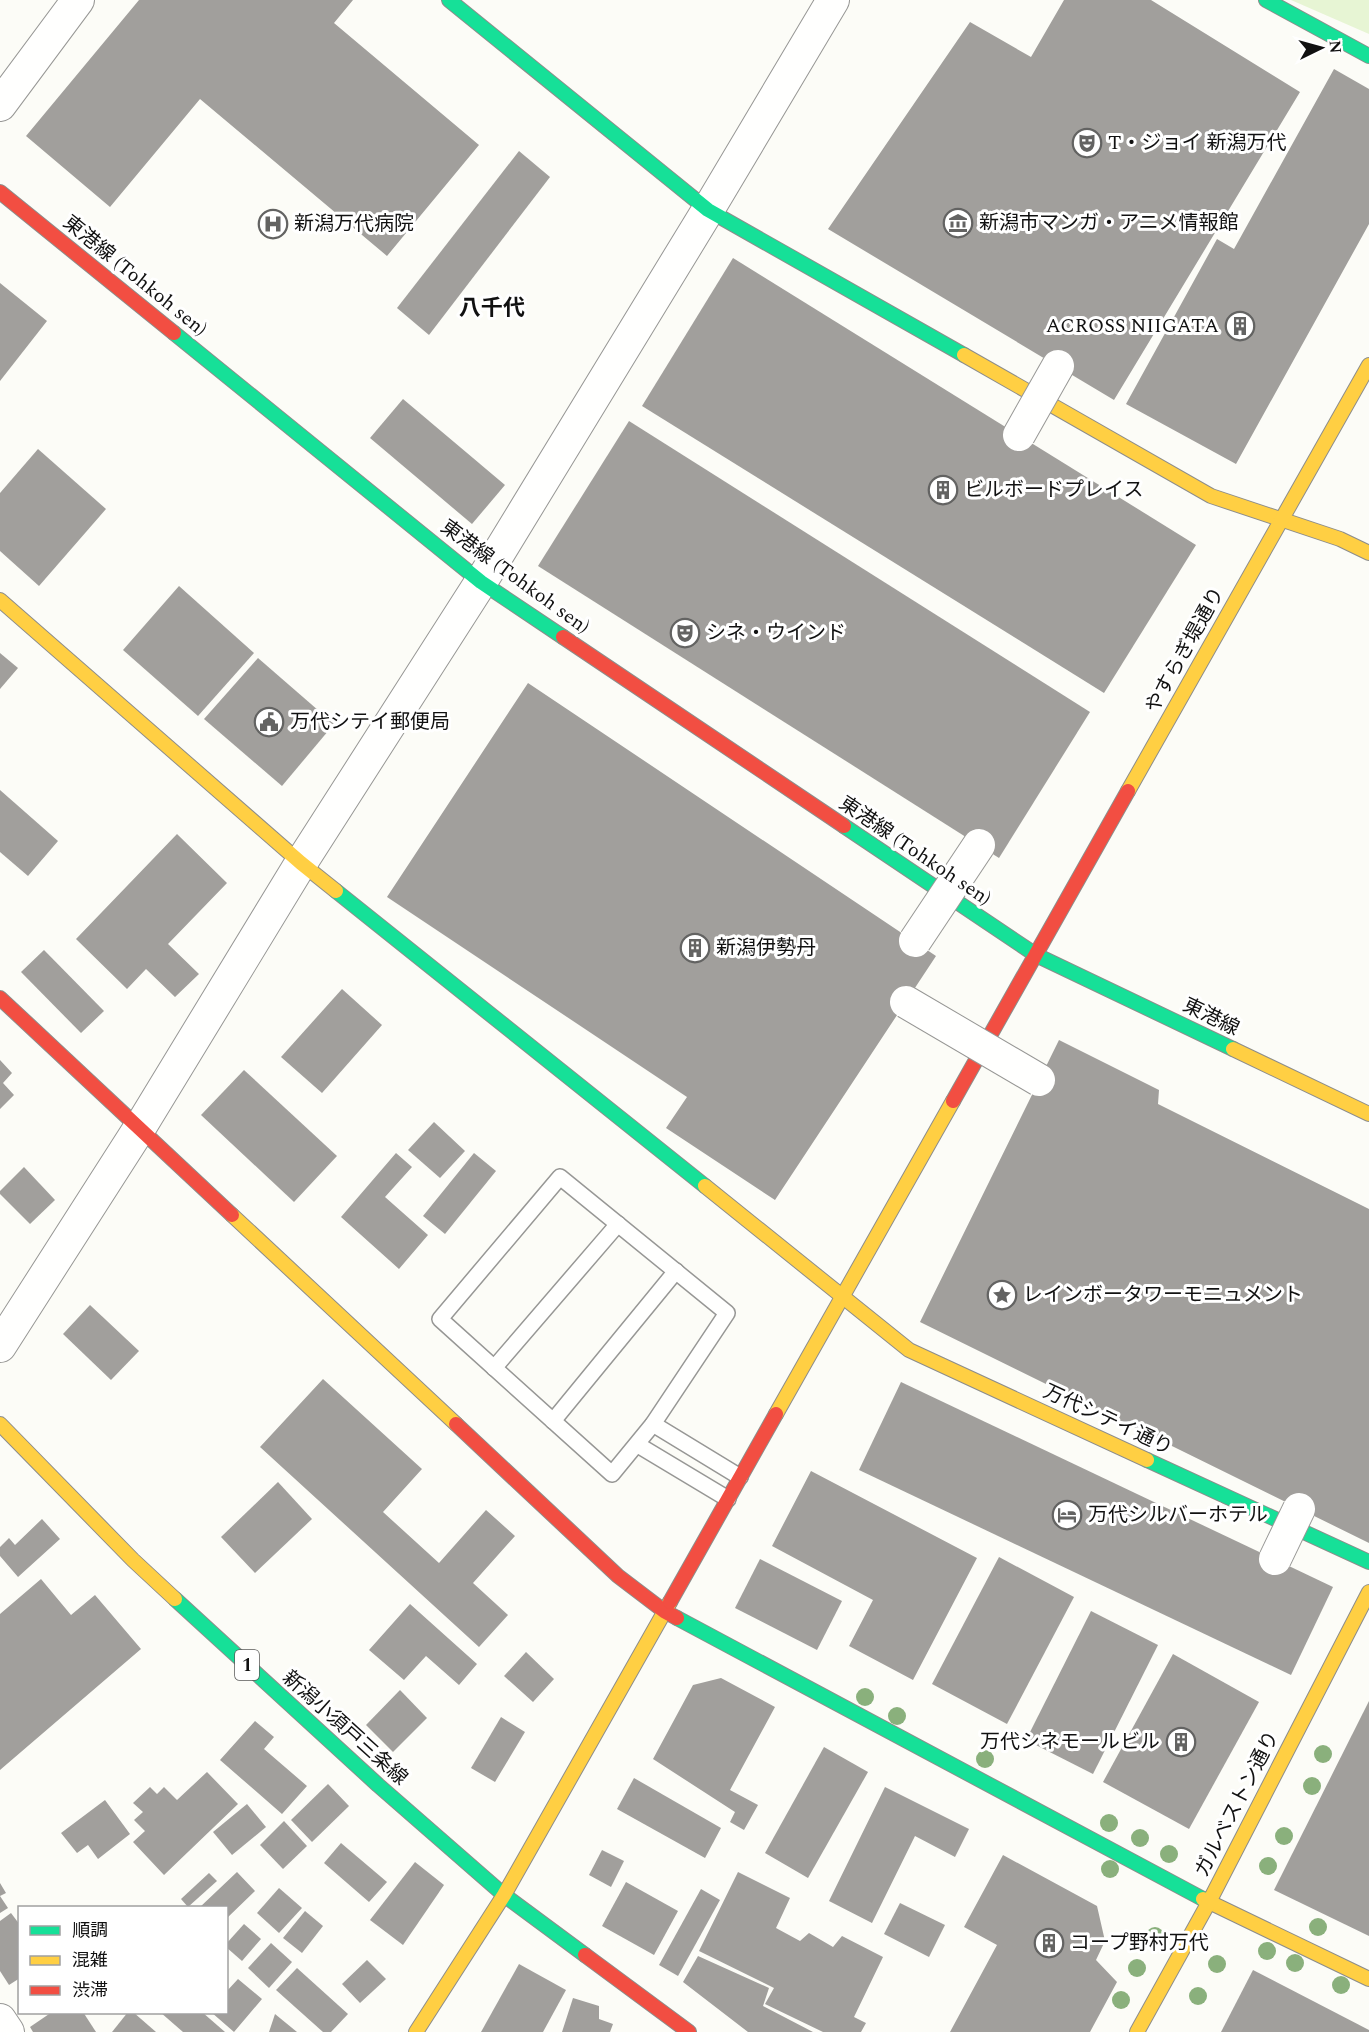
<svg xmlns="http://www.w3.org/2000/svg" width="1369" height="2032" font-family="Spectral,'Noto Sans JP',serif">
	<style>
		.green { fill: #e7f5d4 }
		.building { fill: #a19f9c }
		.lines { fill: none; stroke-linecap: round; stroke-linejoin: round }
		.lane-casing { stroke: #979795; stroke-width: 18 }
		.street-casing { stroke: #979795; stroke-width: 34 }
		.fast-casing { stroke: #8d8d8b; stroke-width: 16 }
		.slow-casing { stroke: #8d8d8b; stroke-width: 16 }
		.jam-casing { stroke: #8d8d8b; stroke-width: 16 }
		.lane { stroke: #fffffe; stroke-width: 15 }
		.street { stroke: #fffffe; stroke-width: 32 }
		.fast { stroke: #16e098; stroke-width: 14 }
		.slow { stroke: #ffcf43; stroke-width: 14 }
		.jam { stroke: #f24e42; stroke-width: 14 }
		.street-bridge-casing { stroke: #979795; stroke-width: 34; stroke-linecap: butt }
		.street-bridge { stroke: #fffffe; stroke-width: 32 }
		.tree { fill: #8ab07c }
		.labels { text-anchor: middle; dominant-baseline: central; stroke-width: 6; stroke-linejoin: round; paint-order: stroke }
		.shield { fill: #fff; stroke: #585858; stroke-width: 1.5 }
		.shield-label { font-size: 18px; font-weight: bold; fill: #111 }
		.poi-label { font-size: 20px; fill: #111; stroke: #fff; text-anchor: start }
		.street-label { font-size: 20px; fill: #111; stroke: #fff }
		.quarter-label { font-size: 22px; font-weight: bold; fill: #111; stroke: #fff }
	</style>
	<rect width="100%" height="100%" fill="#fcfcf7"/>
	<path class="green" d="M1291,0H1369V34Z"/>
	<g class="building">
		<path d="M139,0H353L334,23L479,145L387,256L200,99L110,207L26,136Z"/>
		<path d="M1064,0H1151L1300,92L1114,400L828,229L970,22L1031,57Z"/>
		<path d="M1334,69L1369,89V224L1236,464L1126,404L1217,239L1234,249Z"/>
		<path d="M519,151L550,177L429,335L397,308Z"/>
		<path d="M733,258L1196,545L1104,693L642,406Z"/>
		<path d="M0,283L47,321L0,381Z"/>
		<path d="M403,399L505,485L472,524L370,438Z"/>
		<path d="M629,421L1090,712L999,858L538,566Z"/>
		<path d="M38,449L106,509L39,586L0,551V493Z"/>
		<path d="M179,586L254,653L198,716L123,650Z"/>
		<path d="M0,653L18,668L0,689Z"/>
		<path d="M258,658L334,724L282,786L204,719Z"/>
		<path d="M528,683L936,956L775,1200L666,1128L687,1097L387,897Z"/>
		<path d="M0,790L58,841L28,876L0,852Z"/>
		<path d="M177,834L227,883L168,944L199,974L175,997L146,969L127,989L76,939Z"/>
		<path d="M44,950L104,1011L81,1033L21,972Z"/>
		<path d="M342,989L382,1025L322,1093L281,1057Z"/>
		<path d="M1059,1040L1159,1090L1158,1104L1369,1209V1543L920,1322Z"/>
		<path d="M0,1060L12,1073L3,1083L14,1095L0,1109Z"/>
		<path d="M244,1070L337,1156L294,1202L201,1115Z"/>
		<path d="M434,1122L465,1151L440,1178L408,1150Z"/>
		<path d="M396,1153L412,1167L385,1197L428,1235L399,1269L341,1217Z"/>
		<path d="M474,1153L496,1171L445,1234L423,1216Z"/>
		<path d="M24,1167L55,1200L30,1224L0,1194V1191Z"/>
		<path d="M90,1305L139,1351L111,1380L63,1334Z"/>
		<path d="M323,1379L422,1469L383,1512L439,1563L486,1510L515,1536L473,1583L508,1615L479,1647L260,1447Z"/>
		<path d="M901,1382L1333,1587L1291,1675L859,1470Z"/>
		<path d="M811,1471L977,1558L913,1680L849,1646L873,1600L772,1546Z"/>
		<path d="M278,1482L312,1519L255,1573L221,1537Z"/>
		<path d="M42,1519L60,1539L18,1577L0,1556V1547L9,1538L15,1545Z"/>
		<path d="M999,1557L1074,1597L1007,1724L932,1684Z"/>
		<path d="M760,1559L842,1601L817,1650L735,1608Z"/>
		<path d="M41,1579L71,1615L95,1595L141,1649L0,1770V1614Z"/>
		<path d="M410,1604L477,1664L459,1685L426,1656L404,1680L369,1650Z"/>
		<path d="M1091,1611L1158,1645L1093,1774L1026,1740Z"/>
		<path d="M526,1652L554,1679L533,1702L504,1676Z"/>
		<path d="M1173,1654L1259,1702L1189,1829L1103,1782Z"/>
		<path d="M721,1678L775,1707L730,1790L758,1805L744,1830L730,1822L735,1812L653,1759L693,1685Z"/>
		<path d="M400,1690L427,1718L393,1752L366,1725Z"/>
		<path d="M1369,1701V1936L1274,1890Z"/>
		<path d="M501,1717L525,1732L495,1782L471,1768Z"/>
		<path d="M255,1721L274,1737L264,1749L307,1786L282,1814L220,1760Z"/>
		<path d="M824,1747L868,1772L808,1878L765,1853Z"/>
		<path d="M207,1772L238,1804L164,1875L133,1842L145,1831L134,1820L143,1812L133,1803L150,1787L157,1794L164,1787L177,1800Z"/>
		<path d="M634,1778L721,1828L705,1858L617,1809Z"/>
		<path d="M328,1784L349,1806L312,1842L291,1820Z"/>
		<path d="M885,1787L969,1829L955,1857L915,1836L872,1923L829,1901Z"/>
		<path d="M105,1800L130,1834L98,1859L88,1845L77,1853L61,1833Z"/>
		<path d="M247,1804L266,1827L232,1855L213,1832Z"/>
		<path d="M284,1821L307,1846L283,1869L260,1845Z"/>
		<path d="M341,1843L387,1882L369,1902L324,1863Z"/>
		<path d="M602,1850L624,1861L611,1887L589,1875Z"/>
		<path d="M1003,1855L1097,1906L1105,1941L1096,1960L1117,1982L1090,2032H950L997,1945L964,1927Z"/>
		<path d="M415,1862L444,1885L403,1945L370,1920Z"/>
		<path d="M237,1872L255,1891L226,1919V1908H199Z"/>
		<path d="M738,1872L790,1898L776,1928L800,1941L809,1933L833,1947L842,1936L883,1957L854,2017L866,2023L861,2032H823L765,2004L774,1988L699,1951Z"/>
		<path d="M209,1873L217,1881L188,1907L181,1899Z"/>
		<path d="M626,1882L678,1911L654,1955L602,1926Z"/>
		<path d="M0,1883L6,1893L0,1896L8,1908L0,1913Z"/>
		<path d="M279,1888L302,1908L279,1933L257,1913Z"/>
		<path d="M701,1889L720,1900L678,1976L659,1965Z"/>
		<path d="M900,1903L945,1925L929,1957L884,1934Z"/>
		<path d="M305,1911L323,1926L302,1953L283,1938Z"/>
		<path d="M11,1913L20,1925V1978L9,1985L0,1971V1921Z"/>
		<path d="M244,1924L261,1939L242,1961L226,1947V1944Z"/>
		<path d="M271,1943L292,1962L269,1988L248,1968Z"/>
		<path d="M698,1956L769,1988L763,2006L813,2032H748L683,1982Z"/>
		<path d="M367,1960L386,1979L360,2003L342,1984Z"/>
		<path d="M519,1964L566,1990L543,2032H481Z"/>
		<path d="M297,1968L348,2014L331,2032H323L276,1990Z"/>
		<path d="M1253,1970L1369,2030V2032H1221Z"/>
		<path d="M238,1979L262,1999L234,2032L211,2012H226V1992Z"/>
		<path d="M573,1998L599,2006V2019L613,2024L610,2032H562Z"/>
		<path d="M52,2012H83L96,2032H33L30,2027Z"/>
		<path d="M128,2012H133L156,2032H112Z"/>
		<path d="M160,2012H202L225,2032H183Z"/>
		<path d="M275,2014L297,2032H269Z"/>
	</g>
	<g class="lines">
		<g class="lane-casing">
			<g id="lane">
				<path d="M560,1177L727,1313L653,1424L612,1474L440,1319Z"/>
				<path d="M494,1368L618,1224"/>
				<path d="M553,1421L676,1271"/>
				<path d="M653,1424L740,1477"/>
				<path d="M638,1445L728,1499"/>
			</g>
		</g>
		<g class="street-casing">
			<g id="street">
				<path d="M0,105L78,0"/>
				<path d="M0,1346L139,1129L301,863L481,582L708,210L833,0"/>
				<path d="M0,2020L8,2032"/>
			</g>
		</g>
		<g class="fast-casing">
			<g id="fast">
				<path d="M449,0L708,210L964,355"/>
				<path d="M1266,0L1369,56"/>
				<path d="M174,333L481,582L563,637"/>
				<path d="M844,826L1036,955L1233,1049"/>
				<path d="M336,891L705,1186"/>
				<path d="M1147,1460L1369,1562"/>
				<path d="M175,1599L378,1785L504,1895L585,1955"/>
				<path d="M677,1618L1203,1899"/>
			</g>
		</g>
		<g class="slow-casing">
			<g id="slow">
				<path d="M964,355L1211,496L1340,539L1369,553"/>
				<path d="M0,600L301,863L336,891"/>
				<path d="M1128,791L1369,365"/>
				<path d="M1233,1049L1369,1114"/>
				<path d="M705,1186L909,1350L1147,1460"/>
				<path d="M232,1215L456,1424"/>
				<path d="M776,1414L953,1101"/>
				<path d="M0,1424L133,1560L175,1599"/>
				<path d="M1203,1899L1369,1979"/>
				<path d="M416,2032L504,1895L670,1602"/>
				<path d="M1137,2032L1209,1902L1369,1592"/>
			</g>
		</g>
		<g class="jam-casing">
			<g id="jam">
				<path d="M0,192L174,333"/>
				<path d="M563,637L844,826"/>
				<path d="M0,998L232,1215"/>
				<path d="M953,1101L1128,791"/>
				<path d="M456,1424L618,1576L664,1611L677,1618"/>
				<path d="M670,1602L776,1414"/>
				<path d="M585,1955L689,2032"/>
			</g>
		</g>
		<use href="#lane" class="lane"/>
		<use href="#street" class="street"/>
		<use href="#fast" class="fast"/>
		<use href="#slow" class="slow"/>
		<use href="#jam" class="jam"/>
		<g class="street-bridge-casing">
			<g id="street-bridge">
				<path d="M1019,435L1058,366"/>
				<path d="M915,941L979,845"/>
				<path d="M906,1002L1039,1080"/>
				<path d="M1275,1559L1299,1509"/>
			</g>
		</g>
		<use href="#street-bridge" class="street-bridge"/>
	</g>
	<g class="tree">
		<circle cx="865" cy="1697" r="9"/>
		<circle cx="897" cy="1716" r="9"/>
		<circle cx="1323" cy="1754" r="9"/>
		<circle cx="985" cy="1759" r="9"/>
		<circle cx="1312" cy="1786" r="9"/>
		<circle cx="1109" cy="1823" r="9"/>
		<circle cx="1284" cy="1836" r="9"/>
		<circle cx="1140" cy="1838" r="9"/>
		<circle cx="1169" cy="1854" r="9"/>
		<circle cx="1268" cy="1866" r="9"/>
		<circle cx="1110" cy="1869" r="9"/>
		<circle cx="1318" cy="1927" r="9"/>
		<circle cx="1155" cy="1936" r="9"/>
		<circle cx="1267" cy="1951" r="9"/>
		<circle cx="1295" cy="1963" r="9"/>
		<circle cx="1217" cy="1964" r="9"/>
		<circle cx="1137" cy="1968" r="9"/>
		<circle cx="1341" cy="1985" r="9"/>
		<circle cx="1198" cy="1996" r="9"/>
		<circle cx="1121" cy="2000" r="9"/>
	</g>
	<defs>
		<g id="theatre-ring" transform="scale(1.5)"><circle r="9.5" fill="#fff" stroke="#636362" stroke-width="1.5"/><path d="M-5-5.5Q0-4 5-5.5V0Q5 5 0 6Q-5 5-5 0ZM-3.3-2.5H-1v1.5H-3.3ZM1-2.5H3.3v1.5H1ZM-2.8 1Q0 5.5 2.8 1Z" fill="#636362"/></g>
		<g id="museum-ring" transform="scale(1.5)"><circle r="9.5" fill="#fff" stroke="#636362" stroke-width="1.5"/><path d="M0-6L6-3V-2H-6V-3ZM-5-1h2V3h-2ZM-1-1h2V3h-2ZM3-1h2V3H3ZM-6 4H6V6H-6Z" fill="#636362"/></g>
		<g id="hospital-ring" transform="scale(1.5)"><circle r="9.5" fill="#fff" stroke="#636362" stroke-width="1.5"/><path d="M-5-5h3v3.5h4V-5h3V5h-3V1.5h-4V5h-3Z" fill="#636362"/></g>
		<g id="building-ring" transform="scale(1.5)"><circle r="9.5" fill="#fff" stroke="#636362" stroke-width="1.5"/><path d="M-4-6H4V6H1V3H-1V6H-4ZM-2.5-4.3h1.7v1.8h-1.7ZM.8-4.3h1.7v1.8H.8ZM-2.5-1h1.7V.8h-1.7ZM.8-1h1.7V.8H.8Z" fill="#636362"/></g>
		<g id="civic-ring" transform="scale(1.5)"><circle r="9.5" fill="#fff" stroke="#636362" stroke-width="1.5"/><path d="M-.6-6.5H3V-4.5H.6V-3L4-1V1h2V6H-6V1h2V-1L-.6-3ZM-1.2 2.5V6h2.4V2.5Z" fill="#636362"/></g>
		<g id="sight-ring" transform="scale(1.5)"><circle r="9.5" fill="#fff" stroke="#636362" stroke-width="1.5"/><path d="M0-6L1.8-2.2L6-1.7L2.9 1.2L3.7 5.4L0 3.3L-3.7 5.4L-2.9 1.2L-6-1.7L-1.8-2.2Z" fill="#636362"/></g>
		<g id="hotel-ring" transform="scale(1.5)"><circle r="9.5" fill="#fff" stroke="#636362" stroke-width="1.5"/><path d="M-6-4.5h1.5V1H6V5H4.5V3h-9V5H-6ZM-4 0a1.8 1.8 0 1 1 3.6 0ZM.5 0V-2.5h3Q6-2.5 6 0Z" fill="#636362"/></g>
	</defs>
	<g fill-rule="evenodd">
		<use href="#theatre-ring" x="1087" y="143"/>
		<use href="#museum-ring" x="958" y="223"/>
		<use href="#hospital-ring" x="273" y="224"/>
		<use href="#building-ring" x="1240" y="326"/>
		<use href="#building-ring" x="943" y="490"/>
		<use href="#theatre-ring" x="685" y="633"/>
		<use href="#civic-ring" x="269" y="722"/>
		<use href="#building-ring" x="695" y="948"/>
		<use href="#sight-ring" x="1002" y="1295"/>
		<use href="#hotel-ring" x="1067" y="1515"/>
		<use href="#building-ring" x="1181" y="1742"/>
		<use href="#building-ring" x="1049" y="1943"/>
	</g>
	<g class="labels">
		<rect class="shield" x="235" y="1650" width="24" height="30" rx="4.5"/>
		<g class="shield-label">
			<text x="247" y="1665">1</text>
		</g>
		<g class="poi-label">
			<text x="1108" y="143">T・ジョイ 新潟万代</text>
			<text x="979" y="223">新潟市マンガ・アニメ情報館</text>
			<text x="294" y="224">新潟万代病院</text>
			<text x="1219" y="326" text-anchor="end">ACROSS NIIGATA</text>
			<text x="964" y="490">ビルボードプレイス</text>
			<text x="706" y="633">シネ・ウインド</text>
			<text x="290" y="722">万代シテイ郵便局</text>
			<text x="716" y="948">新潟伊勢丹</text>
			<text x="1023" y="1295">レインボータワーモニュメント</text>
			<text x="1088" y="1515">万代シルバーホテル</text>
			<text x="1160" y="1742" text-anchor="end">万代シネモールビル</text>
			<text x="1070" y="1943">コープ野村万代</text>
		</g>
		<g class="street-label">
			<text transform="translate(135 276) rotate(39)">東港線 (Tohkoh sen)</text>
			<text transform="translate(515 577) rotate(36)">東港線 (Tohkoh sen)</text>
			<text transform="translate(1185 650) rotate(-61)">やすらぎ堤通り</text>
			<text transform="translate(915 851) rotate(34)">東港線 (Tohkoh sen)</text>
			<text transform="translate(1211 1017) rotate(26)">東港線</text>
			<text transform="translate(1108 1420) rotate(25)">万代シテイ通り</text>
			<text transform="translate(345 1728) rotate(42)">新潟小須戸三条線</text>
			<text transform="translate(1237 1804) rotate(-63)">ガルベストン通り</text>
		</g>
		<g class="quarter-label">
			<text x="492" y="308">八千代</text>
		</g>
	</g>
	<rect x="18" y="1906" width="210" height="108" fill="#ffffff" stroke="#a0a0a0" stroke-width="1.5"/>
	<rect x="30" y="1926" width="30" height="9" fill="#16e098" stroke="#a0a0a0" stroke-width="1.5"/>
	<text x="72" y="1936" font-size="18" fill="#111111">順調</text>
	<rect x="30" y="1956" width="30" height="9" fill="#ffcf43" stroke="#a0a0a0" stroke-width="1.5"/>
	<text x="72" y="1966" font-size="18" fill="#111111">混雑</text>
	<rect x="30" y="1986" width="30" height="9" fill="#f24e42" stroke="#a0a0a0" stroke-width="1.5"/>
	<text x="72" y="1996" font-size="18" fill="#111111">渋滞</text>
	<g transform="translate(1321 48) rotate(85)" stroke="#ffffff" stroke-width="4.5" paint-order="stroke">
	<path d="M0-4.5L10 22L0 15L-10 22Z" fill="#111111"/>
	<text y="-9" font-size="16" font-weight="bold" text-anchor="middle" fill="#111111">N</text>
	</g>
</svg>
